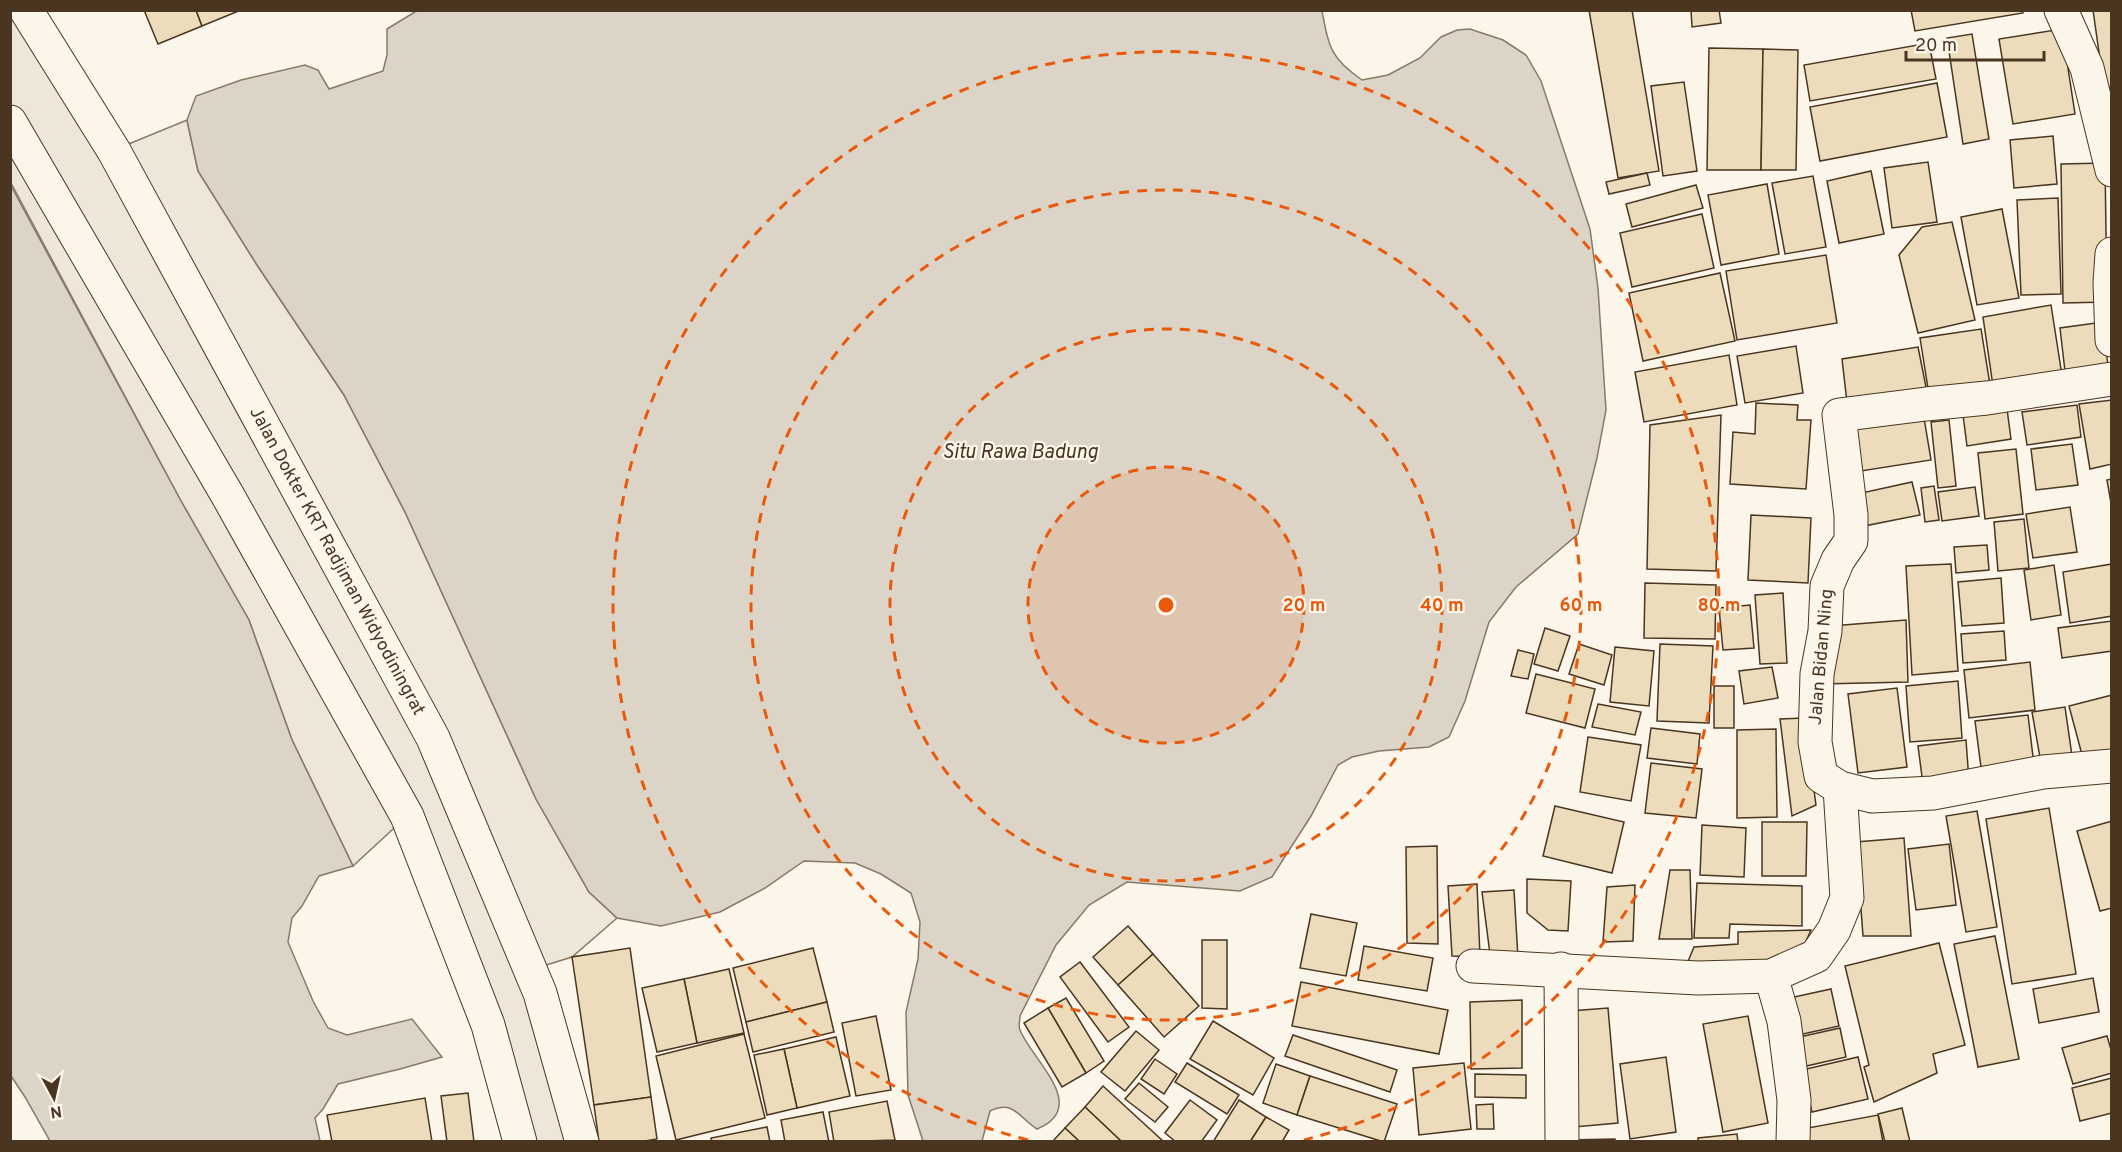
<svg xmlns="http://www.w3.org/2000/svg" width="2122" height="1152" font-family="Overpass,sans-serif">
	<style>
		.green { fill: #ede6d9; stroke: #887966; stroke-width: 1.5 }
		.water { fill: #dcd4c6; stroke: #887966; stroke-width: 1.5 }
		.building { fill: #ecdcbc; stroke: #4a3520; stroke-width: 1.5 }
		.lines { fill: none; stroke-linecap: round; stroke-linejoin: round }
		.minor-casing { stroke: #4a3520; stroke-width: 35 }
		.primary-casing { stroke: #4a3520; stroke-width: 35 }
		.minor { stroke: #fbf6e9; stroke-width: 33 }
		.primary { stroke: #fbf6e9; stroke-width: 33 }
		.ring { fill: none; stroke: #e8590c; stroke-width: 3; stroke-dasharray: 10 8 }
		.labels { text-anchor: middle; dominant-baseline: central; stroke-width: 4.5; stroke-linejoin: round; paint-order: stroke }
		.street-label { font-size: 18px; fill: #4a3520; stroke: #fbf6e9 }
		.water-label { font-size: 20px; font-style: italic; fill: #4a3520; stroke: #fbf6e9 }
		.centre { fill: #e8590c; stroke: #fbf6e9; stroke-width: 3 }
		.ring-label { font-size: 18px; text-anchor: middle; font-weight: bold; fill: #e8590c; stroke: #fbf6e9; stroke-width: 4.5; stroke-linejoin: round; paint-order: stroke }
	</style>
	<rect width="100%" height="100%" fill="#fbf6e9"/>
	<path class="green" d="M10,11L114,150L187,120L198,171L257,265L344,395L405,512L536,799L589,892L617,918L572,957L530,970L582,1141H520L406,817L353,866L292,740L249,620L181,501L11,183Z"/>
	<g class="water">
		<path d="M418,10L1322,11C1329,47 1330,58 1362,80L1388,75L1420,58L1441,37L1457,30L1470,29L1503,40L1526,55L1541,81L1590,229L1598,288L1606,410L1597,458L1578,534L1516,587L1489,622L1465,701L1449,737L1429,747L1379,751L1352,757L1338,765L1311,816L1272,877L1240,891L1127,882L1089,905L1056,945L1020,1016C1020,1021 1018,1026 1020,1030C1031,1059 1091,1107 1037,1129C1019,1118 1014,1099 990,1111L982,1141H923L908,1095L906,1012L918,959L920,922L911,893L881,874L855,863L804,861L765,888L720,912L661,926L617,918L589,892L536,799L405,512L344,395L257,265L198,171L187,120L196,96L241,80L305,65L318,70L329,89L383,71L387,55V29Z"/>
		<path d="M10,184L181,501L249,620L292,740L353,866L319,876L302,906L292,918L288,942L313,1001L328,1028L347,1035L412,1019L442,1057L400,1069L338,1084L323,1109L315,1118L320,1141H50L25,1097L11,1076Z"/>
	</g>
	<g class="building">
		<path d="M144,10H196L202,26L158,44Z"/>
		<path d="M196,10H241L202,26Z"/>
		<path d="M1589,10H1632L1659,171L1618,178Z"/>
		<path d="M1691,10H1719L1721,23L1692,27Z"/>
		<path d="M1911,10H2022L2023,13L1915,31Z"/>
		<path d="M2093,10H2112V87L2104,88Z"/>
		<path d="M2062,29L2075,114L2013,124L1999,39Z"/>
		<path d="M1972,34L1989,139L1963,144L1947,38Z"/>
		<path d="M1929,43L1936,79L1810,101L1804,65Z"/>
		<path d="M1709,48L1763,49L1761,170H1707Z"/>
		<path d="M1763,49L1798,50L1796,170H1761Z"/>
		<path d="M1684,82L1697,171L1663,176L1651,86Z"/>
		<path d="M1937,83L1947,137L1820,161L1810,107Z"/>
		<path d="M2053,136L2057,184L2014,188L2010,140Z"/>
		<path d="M1928,162L1937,222L1892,228L1884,168Z"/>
		<path d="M2105,163L2107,302L2063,303L2061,164Z"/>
		<path d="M1871,171L1884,234L1839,243L1827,181Z"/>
		<path d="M1647,173L1650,185L1609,194L1606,182Z"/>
		<path d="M1813,176L1826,247L1785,254L1772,183Z"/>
		<path d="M1767,184L1779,254L1721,265L1708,195Z"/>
		<path d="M1696,185L1703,208L1632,227L1626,204Z"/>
		<path d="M2058,198L2061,294L2021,295L2017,200Z"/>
		<path d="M2002,209L2019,298L1977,305L1961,217Z"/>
		<path d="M1702,214L1714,268L1632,287L1620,233Z"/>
		<path d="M1952,222L1975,320L1918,333L1899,255L1922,227Z"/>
		<path d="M1826,255L1837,323L1737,340L1726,271Z"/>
		<path d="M1720,273L1735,341L1643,361L1629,293Z"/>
		<path d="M2051,305L2063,382L1994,393L1983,317Z"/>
		<path d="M2103,322L2109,375L2066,380L2060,328Z"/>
		<path d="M1981,329L1991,391L1930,401L1920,338Z"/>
		<path d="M1796,346L1803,393L1745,403L1737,356Z"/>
		<path d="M1918,347L1928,397L1848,411L1842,359Z"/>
		<path d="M1729,355L1737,405L1644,422L1635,372Z"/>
		<path d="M2112,400V464L2090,469L2079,404Z"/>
		<path d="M1756,403L1798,405L1797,420H1811L1806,489L1730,484L1733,432L1755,434Z"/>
		<path d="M2077,405L2081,437L2027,445L2022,412Z"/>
		<path d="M2007,409L2011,439L1967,446L1963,415Z"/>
		<path d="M1923,412L1931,460L1861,471L1853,424Z"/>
		<path d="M1721,415L1716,571L1647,569L1650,425Z"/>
		<path d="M1949,420L1956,486L1938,488L1931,422Z"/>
		<path d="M2072,444L2078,485L2036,490L2031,449Z"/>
		<path d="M2016,449L2023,514L1985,519L1978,453Z"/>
		<path d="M2112,479V509L2107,480Z"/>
		<path d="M1912,482L1920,515L1864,526L1857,494Z"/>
		<path d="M1934,486L1939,520L1925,522L1921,488Z"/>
		<path d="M1975,487L1979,516L1942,521L1938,492Z"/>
		<path d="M2070,507L2077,552L2033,558L2026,514Z"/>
		<path d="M1751,515L1811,518L1808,583L1748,580Z"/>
		<path d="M2024,519L2029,568L1998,571L1994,522Z"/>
		<path d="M1987,545L1989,570L1956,573L1954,547Z"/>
		<path d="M1951,564L1958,671L1912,675L1906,566Z"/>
		<path d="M2112,564V616L2070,623L2063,572Z"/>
		<path d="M2054,565L2061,615L2031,620L2024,570Z"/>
		<path d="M2001,578L2004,623L1962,626L1958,582Z"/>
		<path d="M1645,583L1716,585L1715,639L1644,638Z"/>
		<path d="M1783,593L1787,663L1760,664L1755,595Z"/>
		<path d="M1750,605L1754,648L1723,650L1719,608Z"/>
		<path d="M1906,620L1908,682L1821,684L1831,626Z"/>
		<path d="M2112,621V651L2062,658L2058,628Z"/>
		<path d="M1545,628L1570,636L1558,671L1534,664Z"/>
		<path d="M2004,631L2006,660L1963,663L1961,634Z"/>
		<path d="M1579,644L1612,655L1604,685L1569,674Z"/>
		<path d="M1660,644L1713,646L1709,723L1657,721Z"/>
		<path d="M1615,647L1654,651L1649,706L1610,702Z"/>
		<path d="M1518,650L1534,654L1528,679L1511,676Z"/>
		<path d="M2030,662L2035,710L1969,718L1964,670Z"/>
		<path d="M1772,667L1778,698L1744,704L1739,671Z"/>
		<path d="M1536,674L1595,689L1585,728L1526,713Z"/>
		<path d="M1958,681L1962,738L1910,742L1906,686Z"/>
		<rect x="1714" y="686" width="20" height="42"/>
		<path d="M1897,688L1907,767L1858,773L1848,694Z"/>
		<path d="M2112,695V759L2085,766L2069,706Z"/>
		<path d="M1598,704L1641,712L1635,735L1592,727Z"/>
		<path d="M2065,707L2073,763L2042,769L2032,712Z"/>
		<path d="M2028,715L2034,765L1982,775L1975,721Z"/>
		<path d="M1804,718L1816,805L1792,816L1780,719Z"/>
		<path d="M1651,728L1700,734L1697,764L1647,758Z"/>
		<path d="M1776,729L1777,817L1737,818V730Z"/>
		<path d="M1588,737L1641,745L1631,801L1580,792Z"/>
		<path d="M1966,740L1969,781L1924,792L1918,746Z"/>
		<path d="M1651,763L1702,769L1696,818L1645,813Z"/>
		<path d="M1555,806L1624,822L1612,873L1543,856Z"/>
		<path d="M2049,808L2076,974L2012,984L1986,819Z"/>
		<path d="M1977,811L1997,927L1966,932L1946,816Z"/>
		<path d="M2112,821V908L2100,911L2077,831Z"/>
		<path d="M1762,822H1807L1806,876H1762Z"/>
		<path d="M1702,825L1746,828L1744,877L1700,875Z"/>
		<path d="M1904,838L1911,936H1863L1856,842Z"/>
		<path d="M1949,844L1956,905L1916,910L1908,849Z"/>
		<path d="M1437,846L1438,944L1407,943L1406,847Z"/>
		<path d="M1670,870H1690L1692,939H1659Z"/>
		<path d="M1527,879L1571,881L1568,931L1548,930L1527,913Z"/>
		<path d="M1697,883L1802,886V926L1730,924L1729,938H1694Z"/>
		<path d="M1477,884L1480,957L1452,956L1448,886Z"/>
		<path d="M1635,885L1633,941L1603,942L1607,887Z"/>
		<path d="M1514,890L1518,958L1491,962L1482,892Z"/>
		<path d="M1311,914L1357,923L1346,976L1300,968Z"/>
		<path d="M1128,926L1153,954L1118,985L1093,957Z"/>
		<path d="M1811,930L1798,959L1684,971L1694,947L1738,944V932Z"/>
		<path d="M1995,936L2019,1059L1978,1067L1954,944Z"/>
		<path d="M1202,940H1227V1009L1202,1008Z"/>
		<path d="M1939,943L1965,1045L1933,1054L1937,1073L1874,1102L1864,1067L1869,1065L1845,966Z"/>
		<path d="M1364,946L1433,958L1427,991L1358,980Z"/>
		<path d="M630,948L651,1097L594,1105L572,957Z"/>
		<path d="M813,948L827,1002L746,1022L733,968Z"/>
		<path d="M1153,954L1199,1006L1164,1037L1118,985Z"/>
		<path d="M1080,962L1129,1027L1108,1042L1060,977Z"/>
		<path d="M729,969L744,1033L697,1043L684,979Z"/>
		<path d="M2093,978L2099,1012L2039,1023L2033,989Z"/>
		<path d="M684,979L697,1043L657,1052L642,988Z"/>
		<path d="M1301,982L1448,1010L1439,1054L1292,1026Z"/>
		<path d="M1831,989L1839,1026L1794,1036L1785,999Z"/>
		<path d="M1066,998L1104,1061L1086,1073L1048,1008Z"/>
		<path d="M1522,1000V1068L1471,1069L1470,1002Z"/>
		<path d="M827,1002L834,1032L753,1052L746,1022Z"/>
		<path d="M1048,1008L1086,1073L1062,1087L1024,1023Z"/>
		<path d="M1608,1008L1618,1123L1574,1127L1570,1011Z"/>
		<path d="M876,1016L891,1090L856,1096L842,1023Z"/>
		<path d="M1748,1016L1768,1123L1723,1132L1703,1024Z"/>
		<path d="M1213,1021L1274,1058L1253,1095L1190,1059Z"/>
		<path d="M1840,1028L1846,1057L1802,1067L1795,1038Z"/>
		<path d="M1136,1031L1159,1050L1125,1091L1101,1072Z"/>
		<path d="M744,1034L765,1118L676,1140L656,1056Z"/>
		<path d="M1293,1035L1397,1070L1390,1092L1285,1056Z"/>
		<path d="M2107,1036L2112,1053V1073L2073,1084L2062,1048Z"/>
		<path d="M836,1037L850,1096L797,1108L784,1049Z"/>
		<path d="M784,1049L797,1108L767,1115L754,1055Z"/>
		<path d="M1666,1057L1676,1132L1630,1139L1620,1064Z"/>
		<path d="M1858,1057L1868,1099L1812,1112L1802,1070Z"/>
		<path d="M1155,1059L1177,1074L1164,1094L1141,1079Z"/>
		<path d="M1187,1063L1239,1095L1227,1114L1175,1082Z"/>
		<path d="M1464,1063L1471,1129L1419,1135L1413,1068Z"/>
		<path d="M1276,1064L1310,1076L1297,1115L1263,1103Z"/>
		<path d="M1475,1074L1526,1075V1098L1475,1097Z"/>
		<path d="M1310,1076L1397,1104L1384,1142L1297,1115Z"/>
		<path d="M2112,1078V1113L2080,1121L2072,1088Z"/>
		<path d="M1139,1083L1168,1107L1155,1122L1125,1099Z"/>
		<path d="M1103,1086L1164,1142H1122L1085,1107Z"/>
		<path d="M468,1093L474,1142H447L441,1096Z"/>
		<path d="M651,1097L657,1139L639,1142H599L594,1105Z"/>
		<path d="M425,1098L432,1142H332L327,1115Z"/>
		<path d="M1190,1100L1217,1120L1201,1142H1176L1165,1133Z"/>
		<path d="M1239,1100L1266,1117L1250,1142H1213Z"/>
		<path d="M887,1101L895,1140L834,1142L829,1112Z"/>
		<path d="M1493,1104L1494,1129H1477L1476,1105Z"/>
		<path d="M1085,1107L1122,1142H1080L1065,1128Z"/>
		<path d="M1902,1108L1910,1142H1885L1878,1114Z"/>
		<path d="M823,1112L829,1142H785L781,1120Z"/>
		<path d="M1878,1115L1883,1142H1799L1797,1130Z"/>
		<path d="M1266,1117L1289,1130L1282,1142H1250Z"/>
		<path d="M767,1127L770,1142H712L711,1138Z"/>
		<path d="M1065,1128L1080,1142H1052Z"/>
		<path d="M1737,1134L1738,1142H1698V1138Z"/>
		<path d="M1615,1139V1142H1566V1140Z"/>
	</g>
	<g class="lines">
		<g class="minor-casing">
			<g id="minor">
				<path d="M2061,10L2087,68L2112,170"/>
				<path d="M2112,254L2110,283L2112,340"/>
				<path d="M2112,379L1987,398L1926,404L1839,415L1851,515V541L1838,560L1827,586L1825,631L1817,674L1815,742L1821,776L1840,788L1872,796L1933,793L2043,772L2112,766"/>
				<path d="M1473,966L1698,978L1771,976L1816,956L1834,930L1847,898L1840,788"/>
				<path d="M1561,969L1562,1142"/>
				<path d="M1771,976L1784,1021L1794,1100L1793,1142"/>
			</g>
		</g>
		<g class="primary-casing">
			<g id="primary">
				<path id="s1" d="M26,10L114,151L433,738L540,993L582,1142"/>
				<path d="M10,122L228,496L407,816L488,1025L520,1142"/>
			</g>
		</g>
		<use href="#minor" class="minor"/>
		<use href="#primary" class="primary"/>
	</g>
	<circle cx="1166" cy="605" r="138" fill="#e8590c" fill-opacity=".12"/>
	<g class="ring">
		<circle cx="1166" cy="605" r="138"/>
		<circle cx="1166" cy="605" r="276"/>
		<circle cx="1166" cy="605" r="415"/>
		<path d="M1028 1140A553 553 0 1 1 1304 1140"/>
	</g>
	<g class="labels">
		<g class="street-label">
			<text stroke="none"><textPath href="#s1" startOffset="633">Jalan Dokter KRT Radjiman Widyodiningrat</textPath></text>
			<text transform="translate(1822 657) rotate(-85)">Jalan Bidan Ning</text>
		</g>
		<g class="water-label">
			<text x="1020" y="453">Situ Rawa Badung</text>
		</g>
	</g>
	<circle cx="1166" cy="605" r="9" class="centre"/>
	<g class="ring-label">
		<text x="1304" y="611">20 m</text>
		<text x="1442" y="611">40 m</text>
		<text x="1581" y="611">60 m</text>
		<text x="1719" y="611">80 m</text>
	</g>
	<rect width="2122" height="1152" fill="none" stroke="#4a3520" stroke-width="24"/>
	<g transform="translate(54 1098) rotate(172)" stroke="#fbf6e9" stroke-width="4.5" paint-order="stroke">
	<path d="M0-4.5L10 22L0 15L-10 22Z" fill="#4a3520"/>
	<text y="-9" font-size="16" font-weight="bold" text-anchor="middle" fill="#4a3520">N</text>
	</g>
	<path d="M1906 51v9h138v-9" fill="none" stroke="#4a3520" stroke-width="3"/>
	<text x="1915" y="51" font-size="18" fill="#4a3520" stroke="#fbf6e9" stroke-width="4.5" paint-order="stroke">20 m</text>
</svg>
